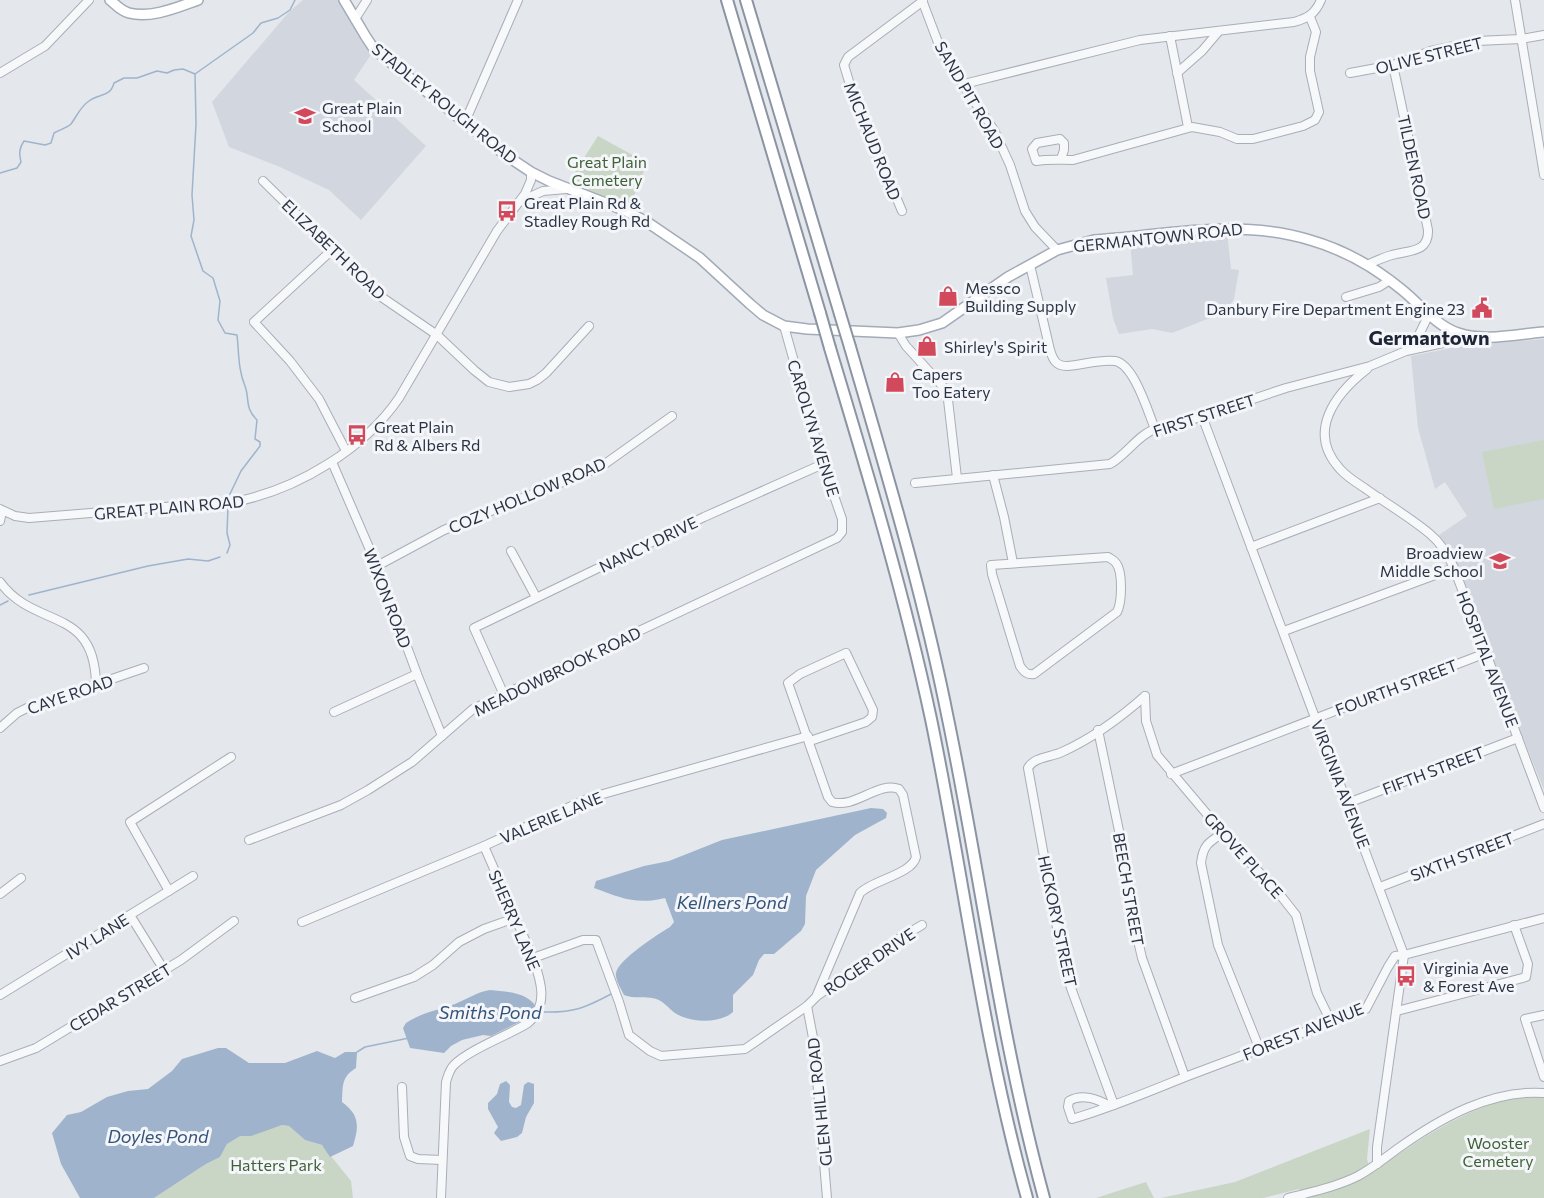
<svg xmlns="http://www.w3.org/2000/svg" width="1544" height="1198" font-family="Commissioner,sans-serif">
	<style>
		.built { fill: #d2d6de }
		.green { fill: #c9d6c5 }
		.water { fill: #9fb4cc }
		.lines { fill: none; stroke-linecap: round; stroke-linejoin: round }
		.stream { stroke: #9fb4cc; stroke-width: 1.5 }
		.minor-casing { stroke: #a9aeb7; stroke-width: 10 }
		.major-casing { stroke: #a3abb8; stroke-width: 12 }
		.highway-casing { stroke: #8b94a3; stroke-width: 14 }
		.minor { stroke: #f7f8fa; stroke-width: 8 }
		.major { stroke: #fff; stroke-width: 9 }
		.highway { stroke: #fff; stroke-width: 10 }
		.highway-bridge-casing { stroke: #8b94a3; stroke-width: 14; stroke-linecap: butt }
		.highway-bridge { stroke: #fff; stroke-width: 10 }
		.labels { text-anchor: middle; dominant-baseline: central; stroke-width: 6; stroke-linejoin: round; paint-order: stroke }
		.street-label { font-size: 16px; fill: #2b3445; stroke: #f4f6f9 }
		.poi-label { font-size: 16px; fill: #2b3445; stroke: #f4f6f9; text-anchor: start }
		.park-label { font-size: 16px; fill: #3f6138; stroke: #f4f6f9 }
		.water-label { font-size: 18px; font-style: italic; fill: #34527a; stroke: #f4f6f9 }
		.quarter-label { font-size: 20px; font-weight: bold; fill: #1d2536; stroke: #f4f6f9 }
	</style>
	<rect width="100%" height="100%" fill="#e4e7ec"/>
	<g class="built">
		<path d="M303,0H338L363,41L372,53L354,80L426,146L361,220L329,190L280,167L229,147L212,102L289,12Z"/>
		<path d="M1227,232L1231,269L1239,270L1234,299L1225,312L1172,333L1152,329L1119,334L1113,318L1106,278L1133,275L1130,242Z"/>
		<path d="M1544,339V790L1491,658L1459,567L1439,535L1467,516L1445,482L1435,489L1418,428L1411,356L1462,346Z"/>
	</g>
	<g class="green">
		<path d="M598,136L647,163L630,206L581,188L573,175Z"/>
		<path d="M1544,440V499L1494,509L1482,452Z"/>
		<path d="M1523,1096L1544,1097V1198H1302L1299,1189L1263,1198H1161L1235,1182L1370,1129L1367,1159L1371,1173C1409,1147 1447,1120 1491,1104C1501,1101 1512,1099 1523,1096Z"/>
		<path d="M282,1125L289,1126L305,1140L322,1145L351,1181L353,1198H154L206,1164L220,1157L227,1144L240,1135Z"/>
		<path d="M1146,1182L1154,1198H1096Z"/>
	</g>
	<g class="water">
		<path d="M871,808L883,809L887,813L886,818L855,835L816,870L806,896L805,924L801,931L774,954H764L759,960L753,975L733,995V1012C720,1024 690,1023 675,1013C668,1008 662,999 652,998C642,996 635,999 624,995C621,989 615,980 616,973C618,960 658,934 670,927L674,922L665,898C636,905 621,898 594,888L596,881L644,866L669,861L722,840Z"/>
		<path d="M490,990C506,992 524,991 535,1005L532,1013L527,1018L491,1036L483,1035L462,1040L451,1046L444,1053L410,1048L403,1028L406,1023C421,1013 438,1010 455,1004C467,999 477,992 490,990Z"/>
		<path d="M218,1048H226L249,1063H285L317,1051L335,1058L345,1052H357L356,1068C341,1077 343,1086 342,1102C360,1115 359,1127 353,1146L330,1157L322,1145L305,1140L289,1126L282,1125L251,1136H240L227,1144L220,1157L206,1164L154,1198H80L61,1164L52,1133L67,1115L81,1112L107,1097L128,1091L148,1089L172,1071L182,1059Z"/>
		<path d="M506,1081L510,1085L509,1102L512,1107L516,1108L521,1105L524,1085L528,1082L534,1084V1103L526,1117L522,1133L517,1137L501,1141L494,1133L498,1127L488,1109V1103L497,1094L500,1084Z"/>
	</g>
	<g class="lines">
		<g class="stream">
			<path d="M0,173L17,168L21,162C19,154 19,148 24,141L45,145L51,143L54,133C59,130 67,128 71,124C77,116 80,107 89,101C99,93 110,98 114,83L124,78H137L157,71L167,73L174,70L183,69L195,74"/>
			<path d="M229,496L241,471L260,446V442L255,439L257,420C244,407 250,399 245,386C238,369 239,353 237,335L225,333L218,320L220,301L213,278L203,271L191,236L194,220L192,195L196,124L195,74L253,33L261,23L278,18L290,10L295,0"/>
			<path d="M227,553L230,545L227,533L228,506"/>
			<path d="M29,595L148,566L188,559L208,561L220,557"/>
			<path d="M0,605L8,601"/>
			<path d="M542,1012C574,1013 585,1008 613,993"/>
			<path d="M357,1052L365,1047L409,1038"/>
		</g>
		<g class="minor-casing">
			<g id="minor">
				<path d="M922,0L939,45L950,66L994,130L1010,165L1025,211L1035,227L1057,250"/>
				<path d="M1515,0L1544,175"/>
				<path d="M355,19L367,0"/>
				<path d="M1170,36L1188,127"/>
				<path d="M0,73L45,46L89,0"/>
				<path d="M1177,73L1202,51L1219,31"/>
				<path d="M1350,73L1393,65L1431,51L1477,41L1521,39L1544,35"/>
				<path d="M964,84L1140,40L1294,22C1308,18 1315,14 1321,0"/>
				<path d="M465,122L518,0"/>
				<path d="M1061,159L1064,150V143L1060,139L1037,143L1032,149L1036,161C1049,159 1060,160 1073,160L1192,127L1220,132L1237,139H1253L1303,126L1315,120L1319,112L1310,71V57L1316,32L1310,17"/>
				<path d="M263,181L380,296L437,335L474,370L489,382L509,387L529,384L537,380L546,373L589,326"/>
				<path d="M521,201L543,191L566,189"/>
				<path d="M902,211L854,98L844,65L848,57L923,1"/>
				<path d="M332,250L254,322L290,361L319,399L346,451"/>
				<path d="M1369,264C1376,261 1384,257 1392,255C1409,250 1429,253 1428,230L1393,65"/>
				<path d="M1030,265L1050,350C1053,360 1056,366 1067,366C1082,365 1100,359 1115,361C1134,364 1148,412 1155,429"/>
				<path d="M1346,297L1379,287L1390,280"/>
				<path d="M898,333L906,346L947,391L957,478"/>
				<path d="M1406,351L1416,341L1429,314"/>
				<path d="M1367,369C1335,394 1306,432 1340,469C1347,477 1357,483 1366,489C1387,504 1411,518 1430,534C1441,543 1448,555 1454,568L1544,808"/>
				<path d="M1202,416L1404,955L1377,1147V1164"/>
				<path d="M332,462L377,566L417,674L442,736"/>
				<path d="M993,475L1004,517L1013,563"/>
				<path d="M915,483L1110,464C1126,455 1138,435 1155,429C1171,423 1187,423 1202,416L1286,388L1370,366L1406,351L1443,343L1459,333"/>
				<path d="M0,509L15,516L29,518L239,501C299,488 364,449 399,398L497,231L525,194L531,180V172"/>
				<path d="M0,521L2,511"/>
				<path d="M1251,547L1380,498"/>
				<path d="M511,551L536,597"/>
				<path d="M1108,557C1111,559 1114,560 1116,563C1123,572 1122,602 1117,612L1034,674C1027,675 1024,672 1020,666L992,574L991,565Z"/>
				<path d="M377,566L444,530L602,466L672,416"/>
				<path d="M0,582C35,630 95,605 96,685"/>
				<path d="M1284,631L1454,568"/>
				<path d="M504,695L474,628L704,517L823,464"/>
				<path d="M1145,696L1146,721L1157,755L1223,833L1281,896L1296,915L1317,993L1331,1022"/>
				<path d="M334,712L417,674"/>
				<path d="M0,728L17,713L27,708L144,668"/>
				<path d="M1098,730L1123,850L1133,919L1142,958L1185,1077"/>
				<path d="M1171,774L1486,653"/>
				<path d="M1348,803L1518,738"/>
				<path d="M1223,833C1209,842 1203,845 1201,863L1218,945L1260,1050"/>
				<path d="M249,840L341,805L368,790L412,762L473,709L837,538L842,532V519L823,464L784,326"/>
				<path d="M1380,887L1544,824"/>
				<path d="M169,891L130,822L231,757"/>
				<path d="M0,894L21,878"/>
				<path d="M130,915L164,970"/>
				<path d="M302,922L484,846L589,798L808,736"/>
				<path d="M533,958L583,940H596L619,1002L629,1035L650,1051L661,1056L745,1049L807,1006L816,997L860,893C873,880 912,874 916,857L903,795L899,789C878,781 855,809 832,802L828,797L788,683L800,674L846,653L873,710L872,717L866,722L810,741"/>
				<path d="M0,995L193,876"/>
				<path d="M817,996L900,938L922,925"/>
				<path d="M355,998L414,977L433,965L459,942L484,929L515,918"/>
				<path d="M807,1006L814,1043L827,1198"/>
				<path d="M1397,1011L1526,977L1528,964L1514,925"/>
				<path d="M1544,1015L1525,1019L1544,1077"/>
				<path d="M0,1061L36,1048L181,960L234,921"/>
				<path d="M402,1087L404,1137L410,1156L418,1159L442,1160"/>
				<path d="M1114,1105L1071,988L1063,961L1028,768C1034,757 1051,757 1062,752C1091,739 1120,718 1145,696"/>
				<path d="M1110,1106C1097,1099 1082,1093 1069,1101L1068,1107L1072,1119C1110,1108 1148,1092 1185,1077C1245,1054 1306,1032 1366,1009L1388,967L1395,956L1404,955L1544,918"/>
				<path d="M441,1198L446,1082C448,1076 449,1070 454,1065C470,1049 507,1036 528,1023C549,1005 541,981 533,958L484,846"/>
				<path d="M1288,1198C1311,1192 1336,1187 1358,1176C1373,1168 1386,1157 1400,1147C1441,1118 1492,1089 1544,1093"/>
			</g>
		</g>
		<g class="major-casing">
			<g id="major">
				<path d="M110,0C116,5 121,11 129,13C151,19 178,7 198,0"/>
				<path d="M344,0L366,37L374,49L504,154L531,172L549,181L626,211L647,222L700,258L750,304L763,315L784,326L807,329L898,333L919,330L942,323L1008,277L1057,250L1094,240C1166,235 1239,218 1310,240C1345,250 1373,266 1401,289C1420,304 1435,325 1458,333C1485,342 1517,334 1544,332"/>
			</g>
		</g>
		<g class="highway-casing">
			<g id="highway">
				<path d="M727,0L820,313"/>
				<path d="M746,0L840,314"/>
				<path d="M850,347C886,471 923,593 948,719C981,878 1001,1041 1044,1198"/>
				<path d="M830,348C867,471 904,593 931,719C964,878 983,1041 1027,1198"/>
			</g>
		</g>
		<use href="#minor" class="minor"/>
		<use href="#major" class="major"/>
		<use href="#highway" class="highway"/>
		<g class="highway-bridge-casing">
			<g id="highway-bridge">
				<path d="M820,313L830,348"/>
				<path d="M840,314L850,347"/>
			</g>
		</g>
		<use href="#highway-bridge" class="highway-bridge"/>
	</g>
	<defs>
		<g id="school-bare" transform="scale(1.62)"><path d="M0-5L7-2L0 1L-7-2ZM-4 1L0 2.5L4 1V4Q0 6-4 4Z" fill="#d1495b" stroke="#f4f6f9" stroke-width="2.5" paint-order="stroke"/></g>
		<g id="bus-bare" transform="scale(1.62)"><path d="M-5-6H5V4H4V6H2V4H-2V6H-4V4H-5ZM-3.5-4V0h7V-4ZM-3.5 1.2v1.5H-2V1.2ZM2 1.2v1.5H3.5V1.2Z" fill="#d1495b" stroke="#f4f6f9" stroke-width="2.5" paint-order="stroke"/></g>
		<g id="shop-bare" transform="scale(1.62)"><path d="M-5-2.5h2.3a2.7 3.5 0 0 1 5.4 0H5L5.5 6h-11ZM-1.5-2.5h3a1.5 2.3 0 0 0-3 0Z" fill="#d1495b" stroke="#f4f6f9" stroke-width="2.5" paint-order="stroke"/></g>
		<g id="civic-bare" transform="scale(1.62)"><path d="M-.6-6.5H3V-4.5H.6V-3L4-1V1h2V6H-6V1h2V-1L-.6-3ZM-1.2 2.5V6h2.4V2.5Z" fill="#d1495b" stroke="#f4f6f9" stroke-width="2.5" paint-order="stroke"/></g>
	</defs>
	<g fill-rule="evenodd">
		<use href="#school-bare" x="305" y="116"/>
		<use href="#bus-bare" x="507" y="211"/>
		<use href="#shop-bare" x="948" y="296"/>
		<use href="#civic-bare" x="1482" y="308"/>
		<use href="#shop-bare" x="927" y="346"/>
		<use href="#shop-bare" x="895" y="382"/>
		<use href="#bus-bare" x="357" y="435"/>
		<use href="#school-bare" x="1500" y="561"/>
		<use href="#bus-bare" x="1406" y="976"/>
	</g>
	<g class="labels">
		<g class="street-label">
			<text transform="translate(1429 55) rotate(-14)">OLIVE STREET</text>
			<text transform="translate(970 95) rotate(60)">SAND PIT ROAD</text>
			<text transform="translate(445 103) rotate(39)">STADLEY ROUGH ROAD</text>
			<text transform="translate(873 141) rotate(68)">MICHAUD ROAD</text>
			<text transform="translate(1415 167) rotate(78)">TILDEN ROAD</text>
			<text transform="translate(1158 237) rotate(-6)">GERMANTOWN ROAD</text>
			<text transform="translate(334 249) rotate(44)">ELIZABETH ROAD</text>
			<text transform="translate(1204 415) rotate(-18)">FIRST STREET</text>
			<text transform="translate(814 428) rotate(73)">CAROLYN AVENUE</text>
			<text transform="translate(527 495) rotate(-23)">COZY HOLLOW ROAD</text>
			<text transform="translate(169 507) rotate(-5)">GREAT PLAIN ROAD</text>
			<text transform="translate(648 544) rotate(-26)">NANCY DRIVE</text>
			<text transform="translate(388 598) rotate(69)">WIXON ROAD</text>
			<text transform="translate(1488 659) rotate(69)">HOSPITAL AVENUE</text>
			<text transform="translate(557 671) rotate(-26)">MEADOWBROOK ROAD</text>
			<text transform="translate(1396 687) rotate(-21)">FOURTH STREET</text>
			<text transform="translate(70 694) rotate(-19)">CAYE ROAD</text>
			<text transform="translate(1433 770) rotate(-21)">FIFTH STREET</text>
			<text transform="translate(1341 784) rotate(69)">VIRGINIA AVENUE</text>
			<text transform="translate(551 817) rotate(-23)">VALERIE LANE</text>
			<text transform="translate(1244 855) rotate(48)">GROVE PLACE</text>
			<text transform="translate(1462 856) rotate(-21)">SIXTH STREET</text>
			<text transform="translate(1129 889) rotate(80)">BEECH STREET</text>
			<text transform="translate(515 920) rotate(67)">SHERRY LANE</text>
			<text transform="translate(1058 921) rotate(78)">HICKORY STREET</text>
			<text transform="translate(97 936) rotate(-32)">IVY LANE</text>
			<text transform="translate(869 961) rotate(-34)">ROGER DRIVE</text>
			<text transform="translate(120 997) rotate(-31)">CEDAR STREET</text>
			<text transform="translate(1303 1031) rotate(-22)">FOREST AVENUE</text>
			<text transform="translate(819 1102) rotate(-96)">GLEN HILL ROAD</text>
		</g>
		<g class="poi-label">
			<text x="322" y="107">Great Plain<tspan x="322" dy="18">School</tspan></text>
			<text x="524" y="202">Great Plain Rd &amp;<tspan x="524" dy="18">Stadley Rough Rd</tspan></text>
			<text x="965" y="287">Messco<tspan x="965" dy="18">Building Supply</tspan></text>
			<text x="1465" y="308" text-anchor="end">Danbury Fire Department Engine 23</text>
			<text x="944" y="346">Shirley's Spirit</text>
			<text x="912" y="373">Capers<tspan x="912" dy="18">Too Eatery</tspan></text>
			<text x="374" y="426">Great Plain<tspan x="374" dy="18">Rd &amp; Albers Rd</tspan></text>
			<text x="1483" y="552" text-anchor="end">Broadview<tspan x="1483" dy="18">Middle School</tspan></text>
			<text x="1423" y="967">Virginia Ave<tspan x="1423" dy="18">&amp; Forest Ave</tspan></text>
		</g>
		<g class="park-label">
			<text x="607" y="161">Great Plain<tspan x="607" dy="18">Cemetery</tspan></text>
			<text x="1498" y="1142">Wooster<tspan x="1498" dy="18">Cemetery</tspan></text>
			<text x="276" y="1164">Hatters Park</text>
		</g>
		<g class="water-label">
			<text x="732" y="902">Kellners Pond</text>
			<text x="490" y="1012">Smiths Pond</text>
			<text x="158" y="1136">Doyles Pond</text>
		</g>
		<g class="quarter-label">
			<text x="1429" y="337">Germantown</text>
		</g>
	</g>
</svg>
